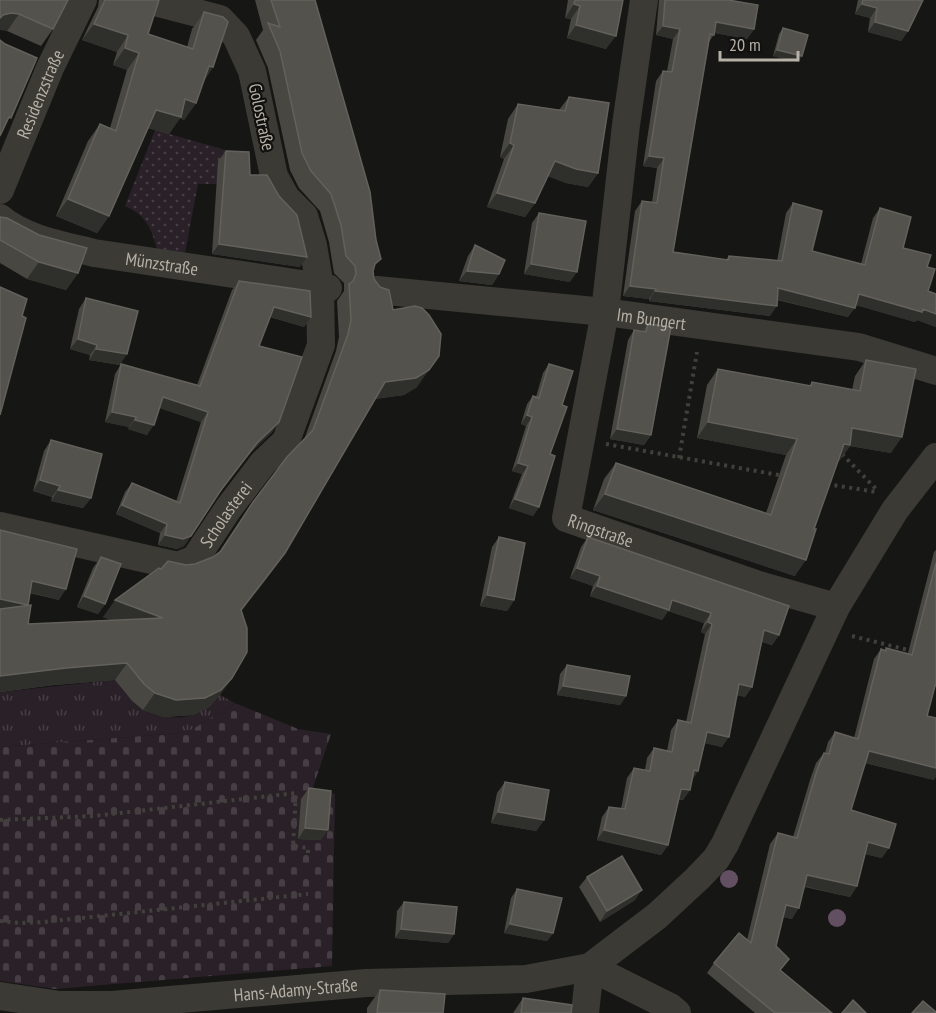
<svg xmlns="http://www.w3.org/2000/svg" width="936" height="1013" font-family="'PT Sans Narrow',sans-serif">
	<style>
		.grass { fill: url(#grass-tufts) }
		.cemetery { fill: url(#cemetery-stones) }
		.park { fill: url(#park-dots) }
		.lines { fill: none; stroke-linecap: round; stroke-linejoin: round }
		.path { stroke: #42403b; stroke-width: 4; stroke-dasharray: 3 4.5; stroke-linecap: butt }
		.street { stroke: #3b3a35; stroke-width: 28 }
		.tree { fill: #624f61 }
		.wall { fill: #484742 }
		.shaded-wall { fill: #2f2f2b }
		.building { fill: #54524d; stroke: #63615b; stroke-width: 1.5 }
		.labels { text-anchor: middle; dominant-baseline: central; stroke-width: 4.5; stroke-linejoin: round; paint-order: stroke }
		.street-label { font-size: 18px; fill: #b6b0a6; stroke: #11110f }
	</style>
	<defs>
		<pattern id="grass-tufts" width="24" height="20" patternUnits="userSpaceOnUse" patternTransform="scale(1.5)"><rect width="24" height="20" fill="#292028"/><path d="M3 7l-1-3M5 7V3M7 7l1-3M15 17l-1-3M17 17v-4M19 17l1-3" fill="none" stroke="#463e44"/></pattern>
		<pattern id="cemetery-stones" width="16" height="16" patternUnits="userSpaceOnUse" patternTransform="scale(1.5)"><rect width="16" height="16" fill="#292028"/><path d="M2 7V4a2 2 0 0 1 4 0v3zM10 15v-3a2 2 0 0 1 4 0v3z" fill="#463e44"/></pattern>
		<pattern id="park-dots" width="8" height="8" patternUnits="userSpaceOnUse" patternTransform="scale(1.5)"><rect width="8" height="8" fill="#292028"/><path d="M2 2h.1M6 6h.1" fill="none" stroke="#463e44" stroke-width="1.8" stroke-linecap="round"/></pattern>
	</defs>
	<rect width="100%" height="100%" fill="#161614"/>
	<path class="grass" d="M116,680C121,687 127,696 133,702C148,715 176,722 195,714C205,710 213,703 220,695L235,703L193,729L181,733L0,747V692Z"/>
	<path class="cemetery" d="M235,703L298,729L331,734L312,790L335,794L332,966L55,989L0,981V747L181,733L193,729Z"/>
	<path class="park" d="M155,130L226,150L217,184H198L185,253L157,249C151,227 146,216 125,206Z"/>
	<g class="lines">
		<g class="path">
			<path d="M606,444L784,476"/>
			<path d="M842,454L878,491"/>
			<path d="M679,458L697,352"/>
			<path d="M827,484L876,492"/>
			<path d="M852,636L912,651"/>
			<path d="M0,820L94,816L296,793L293,846L308,848V853"/>
			<path d="M0,921L20,923L44,922L308,894"/>
		</g>
		<g class="street">
			<path id="s1" d="M644,0L626,125L605,312L566,518L762,586L836,607"/>
			<path id="s2" d="M0,190L50,68L83,0"/>
			<path id="s3" d="M0,218C25,239 62,245 94,253L328,288"/>
			<path id="s4" d="M377,290L605,312L859,347L936,371"/>
			<path id="s5" d="M0,526L178,566L195,559L228,509L263,463L286,441L321,345L320,287L313,245L304,216L286,198L274,176L252,71L236,36L220,19L147,0"/>
			<path d="M590,967L670,1007L677,1013"/>
			<path id="s6" d="M0,996L60,1005H112L366,983L526,979L590,967L657,916L698,878L716,859L725,844L836,607L895,510L936,457"/>
			<path d="M585,1013L590,967"/>
		</g>
	</g>
	<g class="tree">
		<circle cx="729" cy="879" r="9"/>
		<circle cx="837" cy="918" r="9"/>
	</g>
	<g class="wall">
		<path d="M0,0L53,29L41,46L7,31Z"/>
		<path d="M99,0H159L148,34L187,47L192,29L204,12L213,67L203,82L196,103L184,120L180,118L169,134L148,128L109,216L97,233L56,216L88,141L100,124L110,128L127,70L113,65L117,52L82,40L98,7Z"/>
		<path d="M255,0H315L373,271L374,279L393,310L417,387L404,395L375,399L285,553L241,611L220,695L209,707L193,715L164,717L143,710L132,701L115,680L54,685L0,692V530L59,600L30,593L28,605V624L112,620L103,617L161,569L195,564L213,557L219,552L253,502L304,440L336,351L339,337L337,301L344,291V283L334,273L329,242L320,211L299,188L290,170L268,68L256,40L263,30Z"/>
		<path d="M568,0H623L606,49L567,38L571,19L565,18Z"/>
		<path d="M659,0H728L754,29L747,39L715,33L709,42L673,252L726,260L729,256L777,261L786,213L793,203L812,251L861,264L873,218L880,208L903,248L927,267L928,291L936,294V327L917,320L915,322L856,305L848,317L777,300L770,316L649,301V299L623,296L635,211L642,201L652,202L657,168L643,166L656,81L663,71H667L673,39L656,35Z"/>
		<path d="M858,0H923L908,31L901,41L868,32L870,18L855,14Z"/>
		<path d="M783,28L798,62L773,56L779,34Z"/>
		<path d="M569,97L598,173L588,187L566,183L548,176L535,203L525,217L487,207L504,159L500,157L508,119L518,104L559,110Z"/>
		<path d="M226,151L250,175L300,267L212,254L218,161Z"/>
		<path d="M539,213L570,282L524,274L532,223Z"/>
		<path d="M0,217L78,273L66,290L27,279L0,263Z"/>
		<path d="M475,245L499,274L492,285L459,281L468,256Z"/>
		<path d="M239,281L311,317L304,327L270,317L259,346L279,422L272,432L250,453L217,496L184,546L177,549L158,545L160,533L116,514L125,492L132,483L176,502L201,422L160,408L147,435L128,429L129,427L105,422L115,374L121,364L197,385L232,290Z"/>
		<path d="M86,298L120,365L89,360L90,355L70,349L79,309Z"/>
		<path d="M648,324L651,435L644,445L610,439L628,340L634,330L642,332Z"/>
		<path d="M866,360L891,453L850,446L839,461L838,460L795,576L593,510L604,479L616,463L766,513L786,455L697,438L707,385L718,369L809,386L812,382L852,390L855,376Z"/>
		<path d="M549,364L562,405L550,454L539,507L533,516L509,508L522,474L512,471L526,426L521,424L527,404L533,396L536,397L543,373Z"/>
		<path d="M51,440L91,498L83,508L51,501L52,497L33,491L44,451Z"/>
		<path d="M499,537L514,600L507,611L480,606L492,547Z"/>
		<path d="M588,537L779,635L772,645L762,642L752,687L745,697L737,695L722,747L705,743L698,771L691,781L690,790L683,800H679L668,845L661,855L597,840L602,817L609,807L621,809L627,778L634,768L645,770L647,758L654,748L667,751L671,730L678,720L686,722L705,634L701,632L704,623L668,611L662,620L590,596L593,586L570,578L581,547Z"/>
		<path d="M936,550V687H935L927,716L934,780L865,763L851,810L882,858L865,854L857,886L850,897L805,887L792,919L783,917L776,946L781,971L832,1013H755L707,973L714,963L747,940L770,844L778,833L793,837L810,780L816,763L824,753H825L828,742L835,732L854,738L874,659L881,649L885,650L886,648L908,653L934,552Z"/>
		<path d="M101,557L105,604L98,614L77,607L93,568Z"/>
		<path d="M567,665L626,696L620,705L557,695L560,674Z"/>
		<path d="M505,782L544,820L536,831L491,823L497,793Z"/>
		<path d="M309,788L328,830L320,840L298,839L301,799Z"/>
		<path d="M587,877L635,900L600,922L579,887Z"/>
		<path d="M517,889L553,933L547,941L504,933L511,898Z"/>
		<path d="M404,902L454,934L448,943L395,938L397,911Z"/>
		<path d="M380,990L443,1013H367V1008Z"/>
		<path d="M523,998L571,1013H513Z"/>
	</g>
	<g class="shaded-wall">
		<path d="M574,4L580,6L571,19L565,18Z"/>
		<path d="M862,4L877,8L870,18L855,14Z"/>
		<path d="M11,13L19,14L7,31L0,30V18L3,15Z"/>
		<path d="M716,22L754,29L747,39L709,32Z"/>
		<path d="M875,22L908,31L901,41L868,32Z"/>
		<path d="M94,24L128,35L117,52L82,40Z"/>
		<path d="M576,25L616,36L606,49L567,38Z"/>
		<path d="M663,26L680,29L673,39L656,35Z"/>
		<path d="M125,48L139,53L127,70L113,65Z"/>
		<path d="M777,50L802,56L798,62L773,56Z"/>
		<path d="M209,66L213,67L202,84Z"/>
		<path d="M185,99L196,103L184,120L180,118L169,134L144,127L156,110Z"/>
		<path d="M510,143L514,145L504,159L500,157Z"/>
		<path d="M649,156L664,158L657,168L643,166Z"/>
		<path d="M555,161L598,173L588,187L566,183L545,175Z"/>
		<path d="M497,193L535,203L525,217L487,207Z"/>
		<path d="M68,199L109,216L97,233L56,216Z"/>
		<path d="M219,244L307,257L300,267L212,254Z"/>
		<path d="M39,262L78,273L66,290L27,279Z"/>
		<path d="M531,264L577,272L570,282L524,274Z"/>
		<path d="M467,271L499,274L492,285L459,281Z"/>
		<path d="M630,286L656,289L649,299L623,296Z"/>
		<path d="M778,288L855,308L848,317L771,298Z"/>
		<path d="M655,291L777,306L770,316L649,301Z"/>
		<path d="M859,294L923,309L936,314V327L917,320L915,322L852,304Z"/>
		<path d="M274,307L311,317L304,327L268,316Z"/>
		<path d="M78,339L97,345L90,355L70,349Z"/>
		<path d="M96,349L127,354L120,365L89,360Z"/>
		<path d="M429,370L417,387L404,395L373,399L385,382Z"/>
		<path d="M163,397L208,412L201,422L156,407Z"/>
		<path d="M112,412L136,417L129,427L105,422Z"/>
		<path d="M527,415L532,417L526,426L521,424Z"/>
		<path d="M135,420L154,425L147,435L128,429Z"/>
		<path d="M279,422L272,432L250,453L214,500L257,443Z"/>
		<path d="M708,422L797,439L786,455L697,438Z"/>
		<path d="M852,428L902,437L891,453L850,446L839,461L832,460Z"/>
		<path d="M617,429L651,435L644,445L610,439Z"/>
		<path d="M518,463L528,466L522,474L512,471Z"/>
		<path d="M40,480L60,486L52,497L33,491Z"/>
		<path d="M58,490L91,498L83,508L51,501Z"/>
		<path d="M605,494L806,560L795,576L593,510Z"/>
		<path d="M515,499L539,507L533,516L509,508Z"/>
		<path d="M122,505L167,524L160,533L116,514Z"/>
		<path d="M165,535L191,536L184,546L177,549L158,545Z"/>
		<path d="M285,553L273,570L229,627L241,610Z"/>
		<path d="M577,568L600,576L593,586L570,578Z"/>
		<path d="M32,581L66,589L59,600L25,591Z"/>
		<path d="M597,586L672,600L711,613L704,623L668,611L662,620L590,596Z"/>
		<path d="M487,595L514,600L507,611L480,606Z"/>
		<path d="M84,596L105,604L98,614L77,607Z"/>
		<path d="M0,599L28,605L20,615L0,611Z"/>
		<path d="M115,600L163,618L151,635L103,617Z"/>
		<path d="M708,622L712,624L705,634L701,632Z"/>
		<path d="M764,630L779,635L772,645L757,640Z"/>
		<path d="M127,663L115,680L54,685L0,692V676L66,668Z"/>
		<path d="M232,678L220,695L209,707L193,715L164,717L143,710L155,693Z"/>
		<path d="M739,684L752,687L745,697L732,694Z"/>
		<path d="M563,686L626,696L620,705L557,695Z"/>
		<path d="M707,732L729,737L722,747L700,742Z"/>
		<path d="M869,751L936,768V777L934,780L862,762Z"/>
		<path d="M694,770L698,771L691,781Z"/>
		<path d="M681,789L690,790L683,800L674,799Z"/>
		<path d="M498,812L544,820L536,831L491,823Z"/>
		<path d="M305,828L328,830L320,840L298,839Z"/>
		<path d="M604,830L668,845L661,855L597,840Z"/>
		<path d="M868,842L889,848L882,858L860,853Z"/>
		<path d="M807,875L857,886L850,897L800,885Z"/>
		<path d="M642,890L635,900L600,922L607,911Z"/>
		<path d="M786,905L799,908L792,919L778,916Z"/>
		<path d="M510,924L553,933L547,941L504,933Z"/>
		<path d="M401,929L454,934L448,943L395,938Z"/>
	</g>
	<g class="building">
		<path d="M0,0H68L53,29L19,14L11,13L3,15L0,18Z"/>
		<path d="M105,0H159L148,34L193,49L204,12L223,17L228,22L213,67L209,66L196,103L185,99L181,117L156,110L109,216L68,199L100,124L116,131L139,53L125,48L128,35L94,24Z"/>
		<path d="M271,0H315L370,192L376,240L381,259L375,264L373,271L374,279L380,287L389,290L393,310L415,306L422,308L429,315L441,334L439,356L429,370L416,378L385,382L285,553L241,610L247,628V652L232,678L221,690L205,698L176,700L155,693L144,684L127,663L66,668L0,676V609L31,605L28,624L163,618L115,600L159,568L161,569L168,561L186,565L195,564L213,557L221,551L253,502L287,457L313,430L348,334L351,320L349,284L353,281L356,274L355,266L346,256L341,225L331,194L311,171L302,153L280,51L268,23L280,27Z"/>
		<path d="M575,0H623L616,36L576,25L580,6L574,4Z"/>
		<path d="M665,0H728L758,5L754,29L716,22L714,35L710,34L673,252L728,260L729,256L782,261L793,203L822,211L812,251L865,265L880,208L911,217L903,248L931,255L927,267L935,269L928,291L936,294V314L923,309L922,312L859,294L855,308L778,288L777,306L655,291L656,289L630,286L642,201L657,203L664,158L649,156L663,71L672,72L680,29L663,26Z"/>
		<path d="M863,0H923L908,31L875,22L877,8L862,4Z"/>
		<path d="M783,28L808,35L802,56L777,50Z"/>
		<path d="M0,40L5,44L37,58L11,118L9,117L0,136Z"/>
		<path d="M569,97L609,103L598,173L576,169L555,161L535,203L497,193L514,145L510,143L518,104L565,111Z"/>
		<path d="M226,151L249,152L250,175H267L279,196L297,215L307,257L219,244Z"/>
		<path d="M539,213L586,221L577,272L531,264Z"/>
		<path d="M0,217L7,218L39,235L87,248L78,273L39,262L0,240Z"/>
		<path d="M475,245L505,260L499,274L467,271Z"/>
		<path d="M239,281L310,291L311,317L274,307L259,346L302,357L279,422L257,443L221,490L191,536L183,539L165,535L167,524L122,505L132,483L180,503L208,412L163,397L154,425L135,420L136,417L112,412L121,364L200,386Z"/>
		<path d="M0,287L27,299L22,316L26,318L0,415Z"/>
		<path d="M86,298L138,311L127,354L96,349L97,345L78,339Z"/>
		<path d="M648,324L671,327L651,435L617,429L634,330L646,332Z"/>
		<path d="M866,360L916,369L902,437L852,428L850,445L844,444L814,529H816L806,560L605,494L616,463L771,515L797,439L708,422L718,369L811,386L812,382L860,391Z"/>
		<path d="M549,364L573,371L562,405L567,407L550,454L555,456L539,507L515,499L528,466L518,463L532,417L527,415L533,396L539,398Z"/>
		<path d="M51,440L102,454L91,498L58,490L60,486L40,480Z"/>
		<path d="M0,530L4,531L77,549L66,589L32,581L28,605L0,599Z"/>
		<path d="M499,537L525,543L514,600L487,595Z"/>
		<path d="M588,537L789,606L779,635L764,630L752,687L739,684L729,737L707,732L698,771L694,770L690,790L681,789L668,845L604,830L609,807L625,809L634,768L650,771L654,748L672,752L678,720L691,723L712,624L708,622L711,613L672,600L669,610L597,586L600,576L577,568Z"/>
		<path d="M101,557L121,564L105,604L84,596Z"/>
		<path d="M936,563V682L927,716L936,718V768L869,751L851,810L896,824L889,848L868,842L857,886L807,875L799,908L786,905L776,946L789,959L780,970L832,1013H775L714,963L739,933L751,943L778,833L797,838L817,770L824,753L829,754L835,732L858,739L881,649L886,651V648L912,655Z"/>
		<path d="M567,665L630,676L626,696L563,686Z"/>
		<path d="M505,782L549,790L544,820L498,812Z"/>
		<path d="M309,788L331,791L328,830L305,828Z"/>
		<path d="M622,856L642,890L607,911L587,877Z"/>
		<path d="M517,889L562,898L553,933L510,924Z"/>
		<path d="M404,902L457,907L454,934L401,929Z"/>
		<path d="M380,990L445,994L443,1013H377Z"/>
		<path d="M523,998L572,1005L571,1013H521Z"/>
		<path d="M853,1000L866,1013H842Z"/>
		<path d="M923,1001L936,1012V1013H912Z"/>
	</g>
	<g class="labels">
		<g class="street-label">
			<text stroke="none"><textPath href="#s2" startOffset="104">Residenzstraße</textPath></text>
			<text transform="translate(262 117) rotate(78)">Golostraße</text>
			<text stroke="none"><textPath href="#s3" startOffset="170">Münzstraße</textPath></text>
			<text stroke="none"><textPath href="#s4" startOffset="276">Im Bungert</textPath></text>
			<text stroke="none"><textPath href="#s5" startOffset="255">Scholasterei</textPath></text>
			<text stroke="none"><textPath href="#s1" startOffset="561">Ringstraße</textPath></text>
			<text stroke="none"><textPath href="#s6" startOffset="297">Hans-Adamy-Straße</textPath></text>
		</g>
	</g>
	<path d="M720 51v9h78v-9" fill="none" stroke="#b6b0a6" stroke-width="3"/>
	<text x="729" y="51" font-size="18" fill="#b6b0a6" stroke="#11110f" stroke-width="4.5" paint-order="stroke">20 m</text>
</svg>
